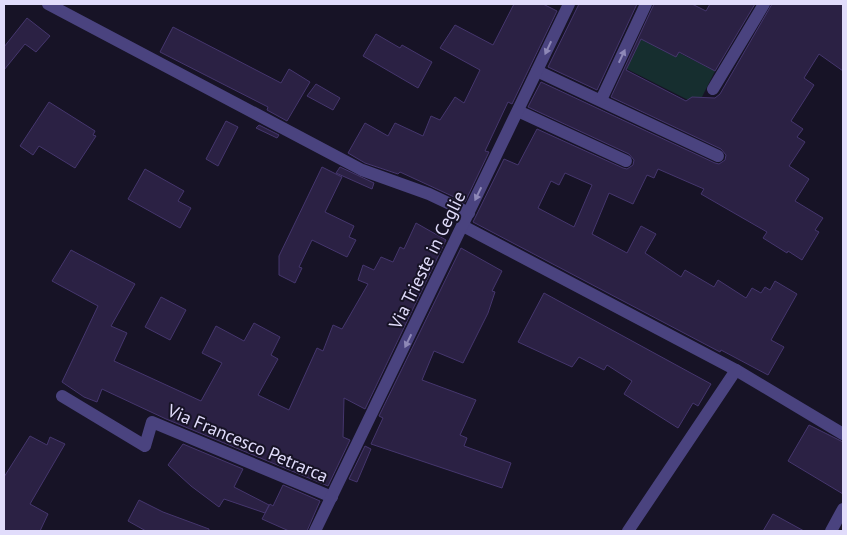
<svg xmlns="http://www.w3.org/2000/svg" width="847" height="535" font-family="'PT Sans',sans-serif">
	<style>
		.green { fill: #162e2f }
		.building { fill: #2b2144; stroke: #45366d; fill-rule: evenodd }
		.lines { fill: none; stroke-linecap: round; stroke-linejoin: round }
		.minor { stroke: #4a437f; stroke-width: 12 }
		.oneway { fill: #8e88b7 }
		.labels { text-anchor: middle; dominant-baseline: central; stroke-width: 4; stroke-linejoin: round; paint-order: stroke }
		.street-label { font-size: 18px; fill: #e1dcfb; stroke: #171326 }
	</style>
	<rect width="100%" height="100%" fill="#171326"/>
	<path class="green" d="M642,34L715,71L698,105L625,68Z"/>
	<g class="building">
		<path d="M514,4H543L557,11L512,104L508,102L485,151L489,152L465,202L400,172L398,174L365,163L348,153L365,123L388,136L395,123L423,136L431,116L440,120L455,97L464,103L480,70L440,48L455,25L493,45Z"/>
		<path d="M579,4H637L597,90L548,67Z"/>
		<path d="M654,4H692L706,11L710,4H755L715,71L679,52L676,57L641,39L626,70L686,101L692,97L715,98L720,94L772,4H843V71L819,54L804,78L814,85L791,121L803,129L797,137L805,142L789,166L809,179L795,201L823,218L815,230L819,232L802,260L788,251L787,253L763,238L767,232L701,194L704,189L658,169L654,178L647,175L633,204L609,193L592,234L627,253L641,226L656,234L645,253L681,277L685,270L714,287L718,280L746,298L752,288L761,293L765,287L770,290L775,281L797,294L771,340L784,347L768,375L721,350L720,352L473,222L504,159L518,165L537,129L623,168L627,169L633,165L634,160L629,154L528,107L541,82L715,163L719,164L725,160L726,155L721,149L611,97ZM565,173L592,185L574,227L538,208L551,181L559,185Z"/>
		<path d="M27,18L50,36L36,52L25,44L4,70V47Z"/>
		<path d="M173,27L281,83L289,69L310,82L287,121L267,110L268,107L160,52Z"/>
		<path d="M376,34L400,48L402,45L432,62L418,88L363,56Z"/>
		<path d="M316,84L340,98L333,110L307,96Z"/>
		<path d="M49,102L95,131L93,135L96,136L75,168L39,146L33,155L20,146Z"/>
		<path d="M226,121L238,127L218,166L206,159Z"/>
		<path d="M259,125L279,135L277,138L256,128Z"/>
		<path d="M322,167L342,177L325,212L354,226L349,237L356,240L347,257L312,240L299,267L302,268L295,283L279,275V256Z"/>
		<path d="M340,167L374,183L372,189L336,173Z"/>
		<path d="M145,169L184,191L178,201L191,208L180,228L128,199Z"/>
		<path d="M416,223L446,240L365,409L344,398L343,437L350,440L328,486L166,419L102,389L97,402L84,397L62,382L98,306L52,281L71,250L135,284L111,326L127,333L114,361L201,401L222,363L202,353L216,326L244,341L254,323L280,337L271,355L278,359L258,395L289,410L317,348L323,351L333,325L342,329L368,284L358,280L363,265L374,270L381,257L393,262L400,247L404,249Z"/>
		<path d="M461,248L502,271L492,291L495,292L488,313L463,363L434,351L422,380L476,400L460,435L467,438L464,446L511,463L502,488L371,444L383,418L379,416Z"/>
		<path d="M544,293L711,384L698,406L693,403L678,428L624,394L632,381L607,365L604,370L579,357L572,367L518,342Z"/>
		<path d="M161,297L186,310L170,340L145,327Z"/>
		<path d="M809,425L843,442V494L788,461Z"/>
		<path d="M30,436L47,445L50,437L65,444L30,504L48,514L40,531H4V477Z"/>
		<path d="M183,444L243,469L234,487L269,505L265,513L224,499L219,507L191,486L168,465Z"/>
		<path d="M365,446L371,449L357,482L349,479Z"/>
		<path d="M283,485L320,501L307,531H289L262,519L270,504L273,506Z"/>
		<path d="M139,500L163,512L209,529V531H146L128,521Z"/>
		<path d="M773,514L804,531H763Z"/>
	</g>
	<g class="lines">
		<g class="minor">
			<path d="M48,4L362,170L429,194L469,213"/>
			<path d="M537,71L718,156"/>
			<path d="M713,89L764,4"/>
			<path d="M601,100L646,4"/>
			<path d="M518,111L626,161"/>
			<path d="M463,226L736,370L843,434"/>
			<path d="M62,396L145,446L152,422L332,497"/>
			<path d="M315,531L569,4"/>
			<path d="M628,531L736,370"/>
			<path d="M831,531L843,509"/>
		</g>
	</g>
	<defs><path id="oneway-solid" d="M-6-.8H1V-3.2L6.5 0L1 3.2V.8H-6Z" transform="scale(1.25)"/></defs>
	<g class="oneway">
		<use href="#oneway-solid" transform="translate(548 48) rotate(115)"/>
		<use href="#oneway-solid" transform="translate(622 56) rotate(-65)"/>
		<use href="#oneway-solid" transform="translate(478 194) rotate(116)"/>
		<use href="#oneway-solid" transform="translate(408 341) rotate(116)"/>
	</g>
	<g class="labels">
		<g class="street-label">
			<text transform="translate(427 260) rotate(-64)">Via Trieste in Ceglie</text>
			<text transform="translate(248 443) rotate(23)">Via Francesco Petrarca</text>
		</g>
	</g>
	<rect width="847" height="535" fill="none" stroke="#e1dcfb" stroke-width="10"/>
</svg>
